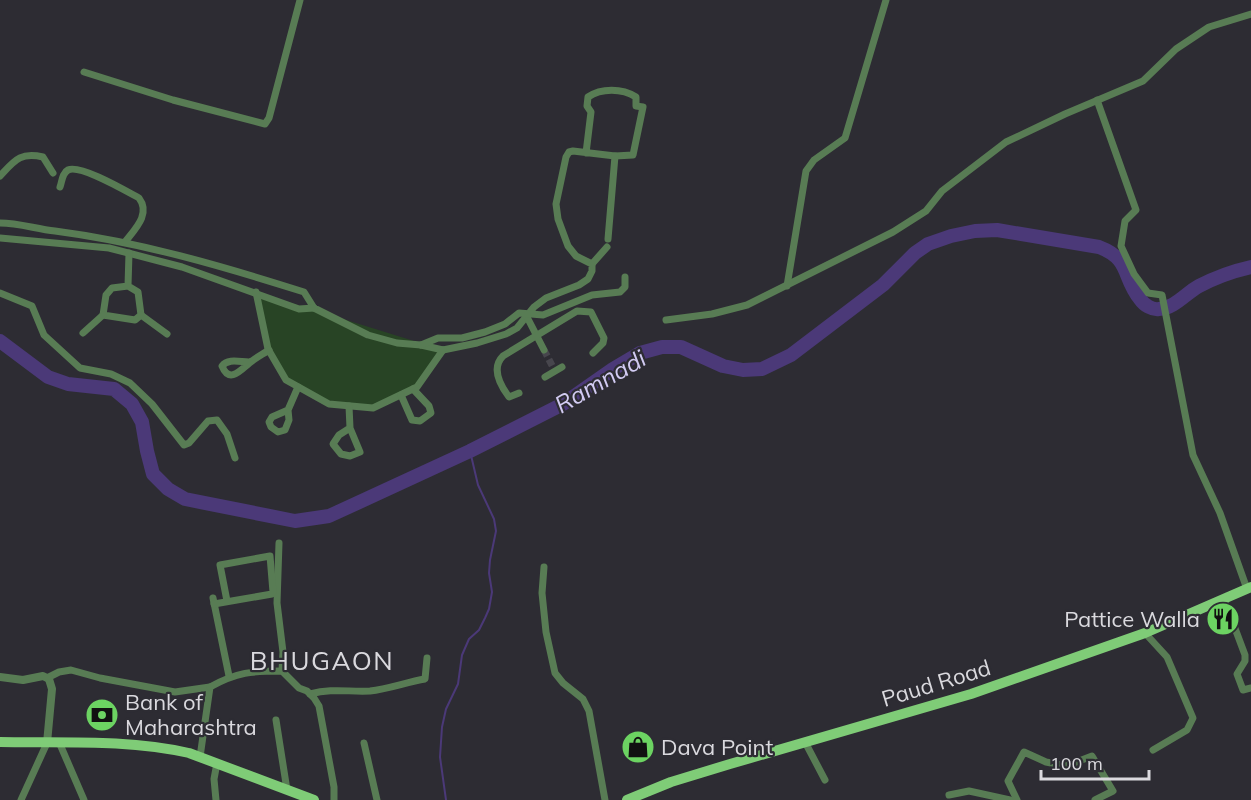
<svg xmlns="http://www.w3.org/2000/svg" width="1251" height="800" font-family="Mulish,sans-serif">
	<style>
		.green { fill: #284425 }
		.lines { fill: none; stroke-linecap: round; stroke-linejoin: round }
		.stream { stroke: #4b3978; stroke-width: 2 }
		.river { stroke: #4b3978; stroke-width: 14 }
		.minor-tunnel { stroke: #47464d; stroke-width: 7; stroke-dasharray: 7 3.5; stroke-linecap: butt }
		.minor { stroke: #587c54; stroke-width: 7 }
		.tertiary { stroke: #587c54; stroke-width: 8 }
		.primary { stroke: #7fcc77; stroke-width: 10 }
		.labels { text-anchor: middle; dominant-baseline: central; stroke-width: 4.5; stroke-linejoin: round; paint-order: stroke }
		.poi-label { font-size: 22px; fill: #dad9de; stroke: #2d2c33; text-anchor: start }
		.street-label { font-size: 22px; fill: #dad9de; stroke: #2d2c33 }
		.water-label { font-size: 24px; font-style: italic; fill: #d2cbf2; stroke: #2d2c33 }
		.quarter-label { font-size: 26px; letter-spacing: 1.5px; fill: #dad9de; stroke: #2d2c33 }
	</style>
	<rect width="100%" height="100%" fill="#2d2c33"/>
	<path class="green" d="M256,292L443,350L417,387L373,408L329,404L286,380L268,349Z"/>
	<g class="lines">
		<path class="stream" d="M446,800L440,757L442,727L446,709L458,684L462,655L469,639L479,630L485,618L489,609L492,592L489,573L490,560L496,531L494,519L478,485L470,451"/>
		<path class="river" d="M0,341L48,377L68,384L114,389L132,404L142,422L147,451L153,474L168,489L185,499L295,521L329,516L470,451L563,404L613,369L640,353L662,347H681L723,366L743,370L762,369L791,355L883,285L915,253L928,244L951,236L975,231L997,230L1099,247C1131,259 1122,277 1140,299C1144,305 1152,310 1159,309C1175,308 1186,293 1199,286C1216,277 1233,271 1251,267"/>
		<path class="minor-tunnel" d="M544,350L555,371"/>
		<g class="minor">
			<path d="M84,72L173,100L265,124L269,118L300,0"/>
			<path d="M1097,100L1136,210L1125,221L1121,246L1134,274L1148,293L1162,295L1193,455L1220,513L1247,589"/>
			<path d="M0,176C15,160 20,152 43,157L53,173"/>
			<path d="M60,187C62,182 62,173 68,170C80,164 126,191 139,198C151,214 135,229 125,242"/>
			<path d="M0,223C19,223 36,229 55,231C140,242 222,266 304,292L314,308L368,335L397,343L421,345L443,350L477,343L506,334L517,328L534,307L546,298L579,285L588,279L592,271V264L576,256L568,246L558,219L556,204L566,157L569,152L573,151L615,156L633,155L643,107L636,106V97C622,88 601,88 588,97L587,106L591,112L586,153"/>
			<path d="M0,238L109,248L182,267L299,309L314,308"/>
			<path d="M608,239L615,156"/>
			<path d="M592,264L607,247"/>
			<path d="M128,286L112,288L106,295L103,315L135,320L141,315L138,292L128,286L129,253"/>
			<path d="M787,286L806,171L814,160L845,138L886,0"/>
			<path d="M256,292L268,349L286,380L329,404L373,408L417,387L443,350"/>
			<path d="M0,293L32,306L44,335L80,368L111,374L130,383L152,404L184,445L189,443L208,421L217,420L227,434L235,458"/>
			<path d="M141,315L167,334"/>
			<path d="M527,317L544,350"/>
			<path d="M666,320L712,314L747,305L893,232L926,211L942,191L1006,142L1065,114L1143,81L1176,49L1209,27L1251,14"/>
			<path d="M83,333L103,315"/>
			<path d="M421,345L438,338H462L485,332L505,324L519,313L543,315L592,295L620,292L625,287V277"/>
			<path d="M249,362C240,362 228,358 222,366C230,386 243,367 252,361C257,357 263,354 269,350"/>
			<path d="M545,377L562,367"/>
			<path d="M519,393L509,397C500,385 491,368 503,356L577,311L591,312L604,338L603,343L593,353"/>
			<path d="M401,395L412,420L420,421L431,413L429,406L413,389"/>
			<path d="M349,406L350,428L360,452L350,456L341,454L333,444L339,435L350,428"/>
			<path d="M288,410L272,417L269,422L271,427L278,432L285,430L289,420L288,410L298,387"/>
			<path d="M279,543L277,603L283,652L282,671"/>
			<path d="M544,567L542,593L546,632L555,673L563,683L583,699L589,711L605,800"/>
			<path d="M213,598L229,676"/>
			<path d="M1224,599L1245,655V661L1237,674L1243,690L1251,688"/>
			<path d="M214,604L272,594L273,592L270,556L220,565L227,601"/>
			<path d="M1145,633L1167,657L1193,718L1187,730L1153,750"/>
			<path d="M47,678L59,672L71,670L100,678L175,692L210,687L200,757"/>
			<path d="M210,687C237,672 252,671 282,671L299,688L307,691L314,698L319,706L334,787V800"/>
			<path d="M310,694C333,688 347,692 370,691C388,689 407,682 425,679L427,658"/>
			<path d="M276,720L287,790"/>
			<path d="M59,742L84,800"/>
			<path d="M805,742L825,780"/>
			<path d="M364,743L377,800"/>
			<path d="M949,795L969,791L1010,800"/>
			<path d="M21,800L47,743"/>
			<path d="M216,800L214,779L217,763"/>
			<path d="M1017,800L1008,781L1024,752L1046,762L1066,766L1092,756L1113,791L1095,800"/>
		</g>
		<path class="tertiary" d="M0,677L23,680L43,676L49,679L52,689L47,743"/>
		<g class="primary">
			<path d="M0,742C63,743 128,739 189,753L314,800"/>
			<path d="M627,800L671,782L730,764L971,694L1145,633L1251,587"/>
		</g>
	</g>
	<defs>
		<g id="restaurant-disc" transform="scale(1.725)"><circle r="9.5" fill="#6cd362" stroke="#2d2c33"/><path d="M-5-6h1v4h1v-4h1v4h1v-4h1v5L-1.5 .5V6h-2V.5L-5-1ZM5-6V6H3V1.5H1.5Q1.5-4 5-6Z" fill="#111"/></g>
		<g id="bank-disc" transform="scale(1.725)"><circle r="9.5" fill="#6cd362" stroke="#2d2c33"/><path d="M-6-4H6V4H-6ZM0-2.3a2.3 2.3 0 1 0 0 4.6a2.3 2.3 0 1 0 0-4.6Z" fill="#111"/></g>
		<g id="shop-disc" transform="scale(1.725)"><circle r="9.5" fill="#6cd362" stroke="#2d2c33"/><path d="M-5-2.5h2.3a2.7 3.5 0 0 1 5.4 0H5L5.5 6h-11ZM-1.5-2.5h3a1.5 2.3 0 0 0-3 0Z" fill="#111"/></g>
	</defs>
	<g fill-rule="evenodd">
		<use href="#restaurant-disc" x="1223" y="619"/>
		<use href="#bank-disc" x="102" y="715"/>
		<use href="#shop-disc" x="638" y="747"/>
	</g>
	<g class="labels">
		<g class="poi-label">
			<text x="1200" y="619" text-anchor="end">Pattice Walla</text>
			<text x="125" y="702">Bank of<tspan x="125" dy="25">Maharashtra</tspan></text>
			<text x="661" y="747">Dava Point</text>
		</g>
		<g class="street-label">
			<text transform="translate(936 683) rotate(-17)">Paud Road</text>
		</g>
		<g class="water-label">
			<text transform="translate(600 381) rotate(-30)">Ramnadi</text>
		</g>
		<g class="quarter-label">
			<text x="322" y="660">BHUGAON</text>
		</g>
	</g>
	<path d="M1041 770v9h108v-9" fill="none" stroke="#dad9de" stroke-width="3"/>
	<text x="1050" y="770" font-size="18" fill="#dad9de" stroke="#2d2c33" stroke-width="4.5" paint-order="stroke">100 m</text>
</svg>
